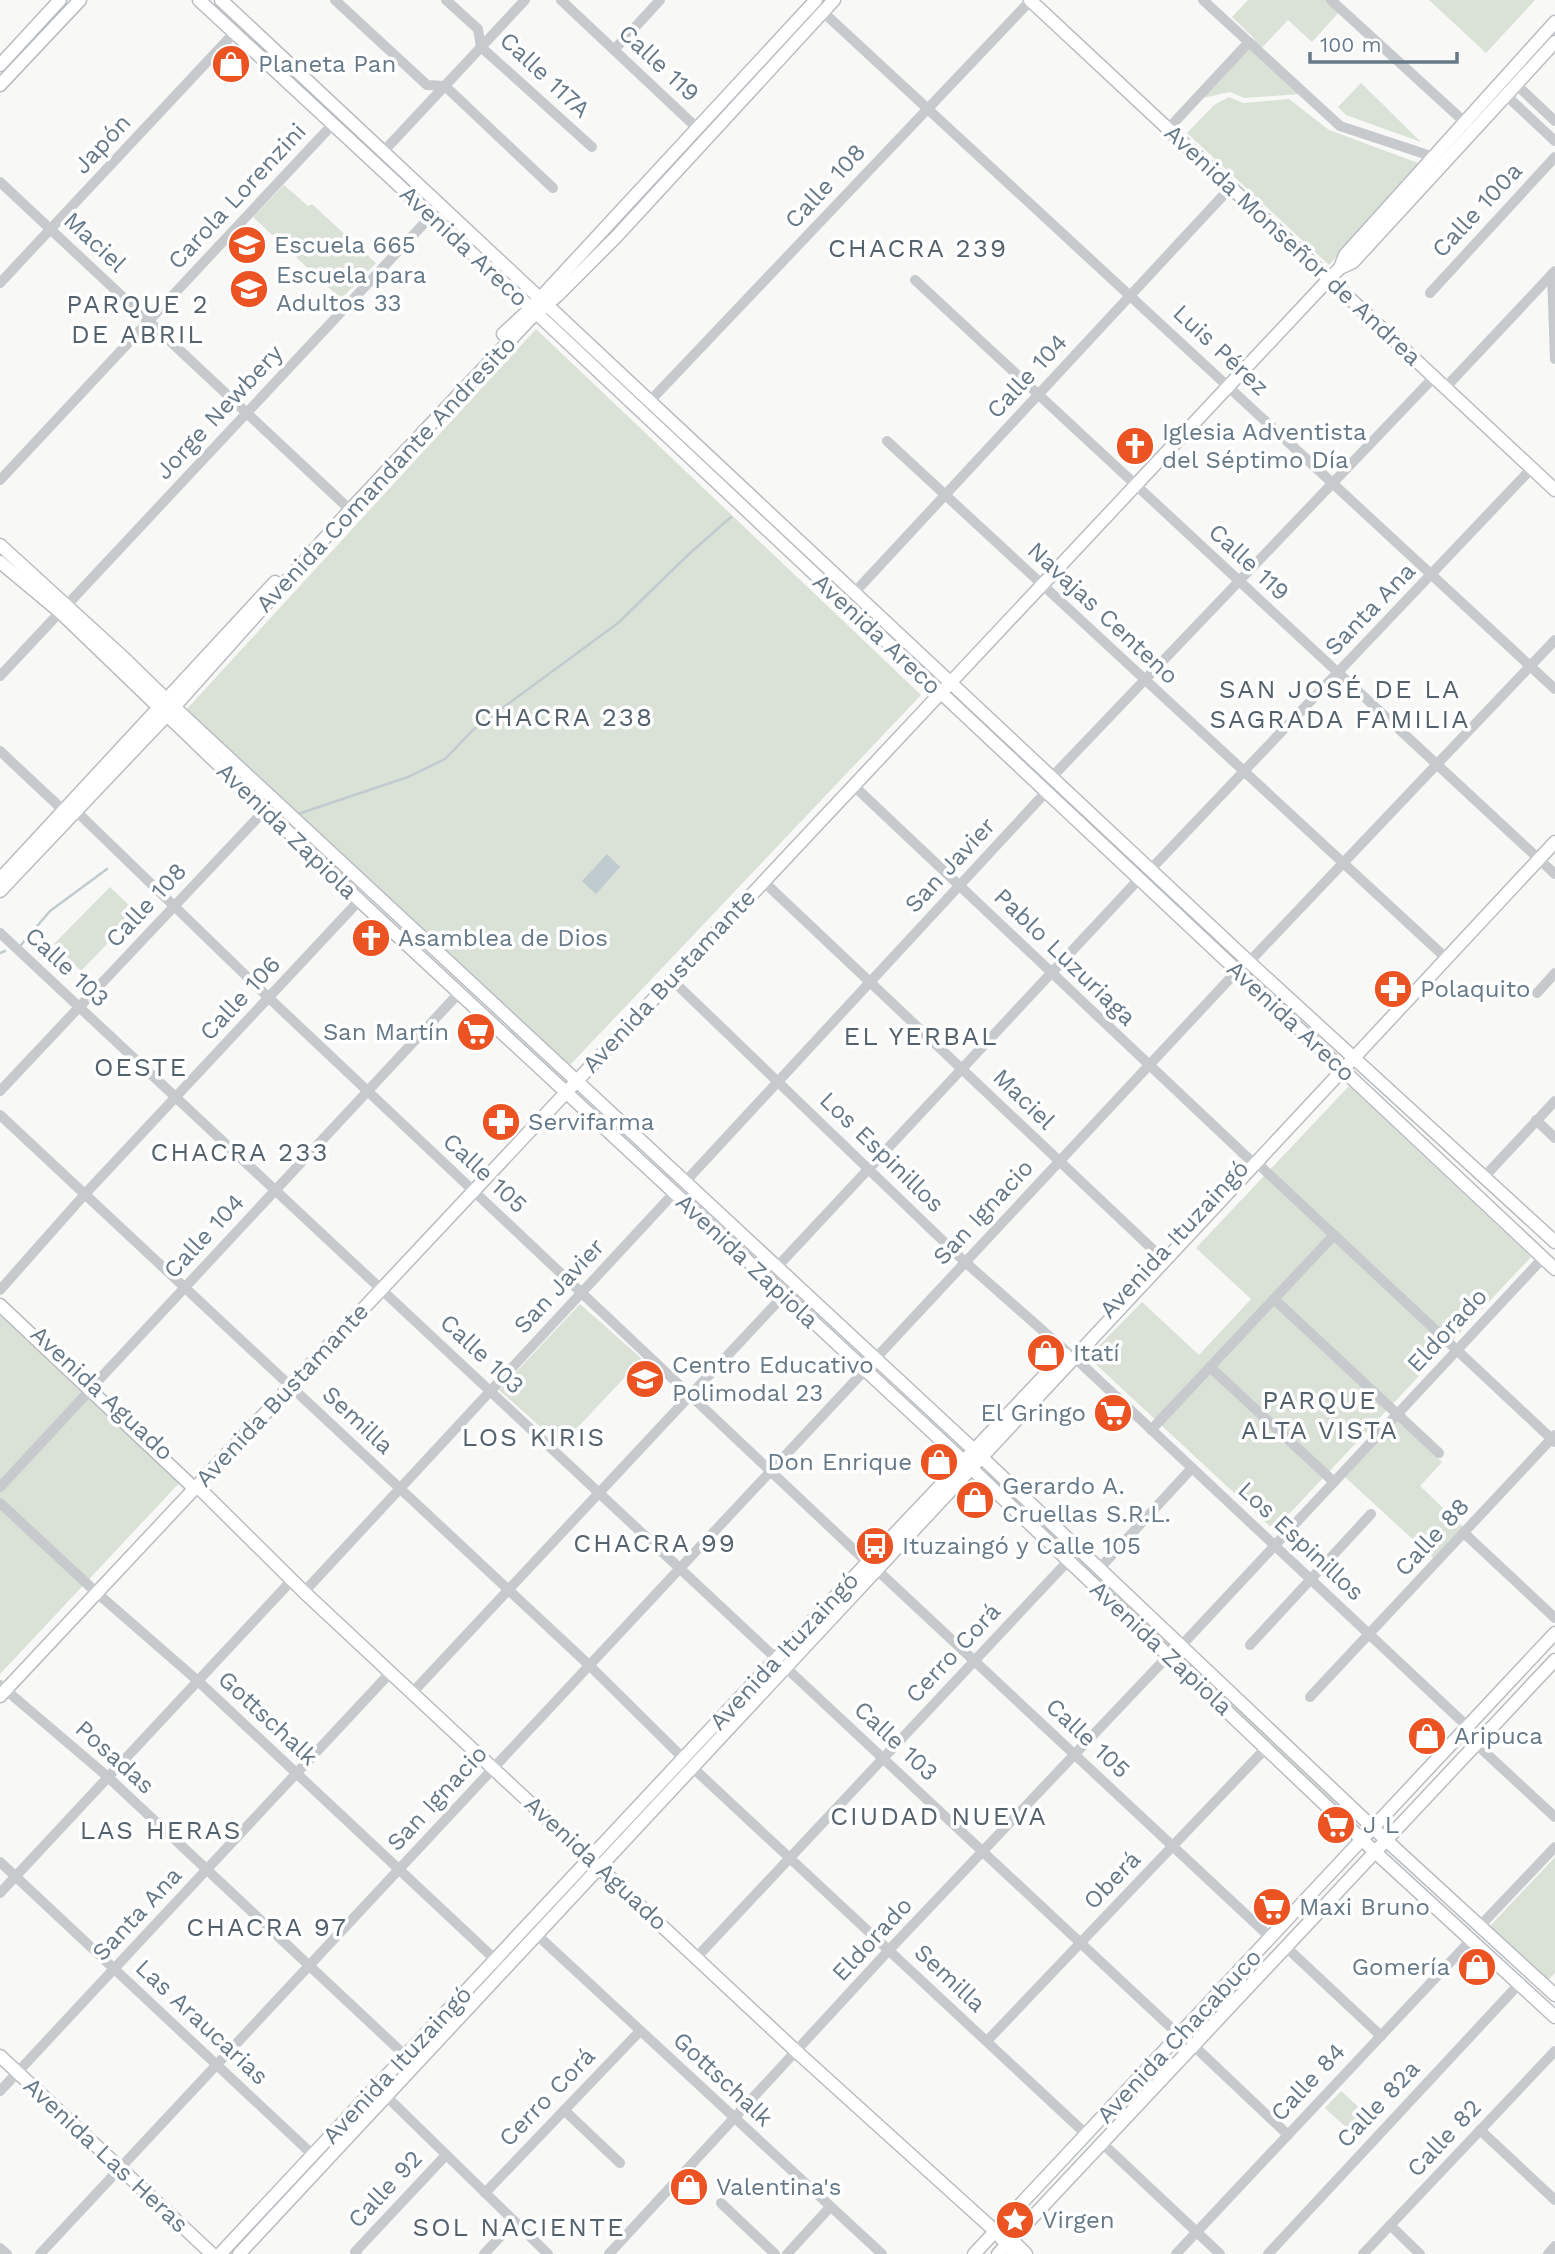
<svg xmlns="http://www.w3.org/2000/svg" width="1555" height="2254" font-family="'Work Sans',sans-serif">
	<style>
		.green { fill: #dae1d6 }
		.water { fill: #c0cbd0 }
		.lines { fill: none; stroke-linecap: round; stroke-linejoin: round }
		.stream { stroke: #c0cbd0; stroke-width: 2.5 }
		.major-casing { stroke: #b9bdc1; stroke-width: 15 }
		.minor { stroke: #c6cacd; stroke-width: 10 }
		.major { stroke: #fff; stroke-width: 12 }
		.labels { text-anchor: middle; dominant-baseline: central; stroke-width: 7; stroke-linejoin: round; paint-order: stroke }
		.street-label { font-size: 24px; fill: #667988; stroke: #fff }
		.poi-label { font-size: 24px; fill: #667988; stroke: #fff; text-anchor: start }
		.neighbourhood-label { font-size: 26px; letter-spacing: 2px; fill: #54626d; stroke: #fff }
	</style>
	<rect width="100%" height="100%" fill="#f8f8f6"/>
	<g class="green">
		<path d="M1248,0H1329L1340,11L1312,42L1288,20L1257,53L1301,94L1244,98L1230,92L1198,99L1255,39L1232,17Z"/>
		<path d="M1429,0H1535L1486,53Z"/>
		<path d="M1361,83L1421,142L1346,115L1338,107Z"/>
		<path d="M1229,97L1243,103L1289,99L1329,130L1421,164L1329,265L1187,133L1214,105Z"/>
		<path d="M284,185L308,206L312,204L376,263L341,299L253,217Z"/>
		<path d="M536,329L921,695L570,1065L185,711Z"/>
		<path d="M110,887L137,913L81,971L54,944Z"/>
		<path d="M1349,1086L1531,1257L1274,1530L1088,1357L1142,1302L1199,1355L1251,1299L1196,1248Z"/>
		<path d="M580,1304L642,1359L561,1445L499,1390Z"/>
		<path d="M0,1308L183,1479L0,1674Z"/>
		<path d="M1397,1420L1442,1462L1420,1486L1463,1527L1433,1558L1345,1477Z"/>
		<path d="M989,1471L1355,1818L1352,1821L984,1476Z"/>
		<path d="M1555,1857V1973L1548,1980L1490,1926Z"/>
		<path d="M1341,2091L1375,2122L1359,2139L1325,2108Z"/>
		<path d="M370,2097L374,2100L232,2254H224Z"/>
	</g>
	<path class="water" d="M607,854L620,867L596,894L582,881Z"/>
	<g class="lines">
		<g class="stream">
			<path d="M295,815L408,777L445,759L474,729L618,623L689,554L731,517"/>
			<path d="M21,945L50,911L107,869"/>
			<path d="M0,953L5,951"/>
		</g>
		<g class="major-casing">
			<g id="major">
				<path d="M199,0L531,308L1555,1269"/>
				<path d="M221,0L1249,962L1555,1242"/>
				<path d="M1030,0L1555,490"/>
				<path d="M0,65L60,0"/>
				<path d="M0,85L80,0"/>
				<path d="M1340,268L1345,255L1555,22"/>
				<path d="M503,334L531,308L816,0"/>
				<path d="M0,545L126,660L174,707L974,1450L1386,1840L1555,1995"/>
				<path d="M0,562L60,612L360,901L971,1468L1375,1852L1555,2017"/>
				<path d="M2,877L275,582"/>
				<path d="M0,891L167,715L350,510L530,319L558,295L616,237L834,0"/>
				<path d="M0,1305L194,1488L201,1490L304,1592L797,2052L995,2231L1015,2254"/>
				<path d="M0,1696L1329,279L1340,268L1353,262L1555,42"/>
				<path d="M0,2056L212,2254"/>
				<path d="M1011,2239L1026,2254"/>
				<path d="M220,2254L777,1658L1065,1354"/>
				<path d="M239,2254L1555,842"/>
				<path d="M974,2254L1555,1633"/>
				<path d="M998,2254L1555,1660"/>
			</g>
		</g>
		<g class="minor">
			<path d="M335,0L427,85L445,86L553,188"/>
			<path d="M446,0L478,29L481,47L592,147"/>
			<path d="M561,0L697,128"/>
			<path d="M1203,0L1340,126L1434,157"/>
			<path d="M1331,0L1469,126"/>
			<path d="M823,12L1555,689"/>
			<path d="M614,50L660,0"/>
			<path d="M1512,89L1510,99L1555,141"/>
			<path d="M1512,89L1520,88L1555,121"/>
			<path d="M1168,129L1249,42"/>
			<path d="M383,152L525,0"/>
			<path d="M0,182L345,505"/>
			<path d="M1552,274L1555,359"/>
			<path d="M915,280L1555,874"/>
			<path d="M0,283L234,33"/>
			<path d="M1430,293L1555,157"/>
			<path d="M1445,388L1555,271"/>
			<path d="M650,401L1031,0"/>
			<path d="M887,441L1446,958"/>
			<path d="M0,480L332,125"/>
			<path d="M855,592L1231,187"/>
			<path d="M66,606L431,216"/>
			<path d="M0,676L60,612"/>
			<path d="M0,751L64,811"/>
			<path d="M1052,777L1434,377"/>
			<path d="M853,785L1249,1159"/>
			<path d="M76,811L269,998L868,1563"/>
			<path d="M1151,869L1532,468"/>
			<path d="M763,881L1164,1260"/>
			<path d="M0,933L1180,2036"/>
			<path d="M1249,962L1555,640"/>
			<path d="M671,979L965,1262L1067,1352"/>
			<path d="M1537,993L1555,973"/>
			<path d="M0,1091L265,810"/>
			<path d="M0,1115L589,1665L683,1758"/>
			<path d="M1536,1120L1555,1138"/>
			<path d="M1256,1162L1555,1442"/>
			<path d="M1485,1176L1555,1101"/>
			<path d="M685,1182L1046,792"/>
			<path d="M777,1267L1139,879"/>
			<path d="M0,1290L85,1194L370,889"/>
			<path d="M1274,1299L1439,1453"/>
			<path d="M1074,1357L1468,1727"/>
			<path d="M875,1359L1237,971"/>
			<path d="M1210,1367L1334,1482"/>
			<path d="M94,1385L459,993"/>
			<path d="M1151,1430L1334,1235"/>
			<path d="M0,1487L91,1389"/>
			<path d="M0,1503L97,1593L198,1681L500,1964"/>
			<path d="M1464,1533L1555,1618"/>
			<path d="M876,1569L1271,1938"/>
			<path d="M1099,1569L1192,1468"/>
			<path d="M304,1592L674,1193"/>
			<path d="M1250,1645L1371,1514"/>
			<path d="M1181,1646L1543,1258"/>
			<path d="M0,1685L108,1777L410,2060"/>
			<path d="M412,1693L784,1295"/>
			<path d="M1310,1697L1555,1435"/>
			<path d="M1476,1744L1555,1817"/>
			<path d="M692,1767L1087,2135"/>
			<path d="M0,1862L313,2155"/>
			<path d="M0,1893L292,1580"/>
			<path d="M1480,1926L1555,1847"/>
			<path d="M536,1934L882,2254"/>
			<path d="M1286,1947L1381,2036"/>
			<path d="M696,1958L1068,1561"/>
			<path d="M987,2041L1267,1747"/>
			<path d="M1194,2046L1288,2135"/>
			<path d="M0,2091L390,1673"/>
			<path d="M382,2092L548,2254"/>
			<path d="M564,2110L620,2163"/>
			<path d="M1480,2130L1555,2200"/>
			<path d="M1102,2143L1220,2254"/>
			<path d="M485,2193L640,2031"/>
			<path d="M721,2203L775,2254"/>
			<path d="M1390,2225L1420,2254"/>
			<path d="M0,2248L7,2254"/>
			<path d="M40,2254L865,1370"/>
			<path d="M357,2254L355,2252L446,2155"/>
			<path d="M484,2254L514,2222"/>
			<path d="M609,2254L889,1950L1168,1656"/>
			<path d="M787,2254L830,2207"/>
			<path d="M1176,2254L1471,1940"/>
			<path d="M1268,2254L1520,1983"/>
			<path d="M1363,2254L1555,2051"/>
			<path d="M1548,2254L1555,2246"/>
		</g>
		<use href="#major" class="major"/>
	</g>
	<defs>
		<g id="shop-disc" transform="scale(2.0125)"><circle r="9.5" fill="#eb5323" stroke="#fff"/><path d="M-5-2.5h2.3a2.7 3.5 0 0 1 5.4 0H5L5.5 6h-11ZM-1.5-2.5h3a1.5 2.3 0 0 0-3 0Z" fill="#fff"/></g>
		<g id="school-disc" transform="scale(2.0125)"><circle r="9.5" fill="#eb5323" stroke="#fff"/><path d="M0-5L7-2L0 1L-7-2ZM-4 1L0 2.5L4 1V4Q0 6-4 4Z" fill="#fff"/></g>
		<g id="church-disc" transform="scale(2.0125)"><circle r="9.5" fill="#eb5323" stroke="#fff"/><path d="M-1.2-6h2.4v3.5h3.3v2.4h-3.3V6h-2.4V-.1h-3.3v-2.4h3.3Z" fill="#fff"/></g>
		<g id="pharmacy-disc" transform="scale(2.0125)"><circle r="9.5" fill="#eb5323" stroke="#fff"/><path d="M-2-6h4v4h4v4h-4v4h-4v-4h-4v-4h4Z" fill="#fff"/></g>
		<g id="supermarket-disc" transform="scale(2.0125)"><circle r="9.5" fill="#eb5323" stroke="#fff"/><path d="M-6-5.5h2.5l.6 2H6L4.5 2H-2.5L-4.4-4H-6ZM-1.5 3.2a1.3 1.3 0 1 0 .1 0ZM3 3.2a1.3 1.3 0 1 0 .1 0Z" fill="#fff"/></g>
		<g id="bus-disc" transform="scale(2.0125)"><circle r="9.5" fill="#eb5323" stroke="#fff"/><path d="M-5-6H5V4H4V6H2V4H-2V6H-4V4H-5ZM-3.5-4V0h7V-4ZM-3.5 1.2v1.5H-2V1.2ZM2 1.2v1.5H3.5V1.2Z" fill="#fff"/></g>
		<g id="sight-disc" transform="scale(2.0125)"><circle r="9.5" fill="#eb5323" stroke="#fff"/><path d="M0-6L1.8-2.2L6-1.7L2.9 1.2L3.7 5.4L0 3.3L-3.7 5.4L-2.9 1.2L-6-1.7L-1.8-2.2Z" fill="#fff"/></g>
	</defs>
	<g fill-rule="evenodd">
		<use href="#shop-disc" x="231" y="64"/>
		<use href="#school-disc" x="247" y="245"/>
		<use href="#school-disc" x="249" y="289"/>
		<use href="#church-disc" x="1135" y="446"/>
		<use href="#church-disc" x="371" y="938"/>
		<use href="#pharmacy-disc" x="1393" y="989"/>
		<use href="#supermarket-disc" x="476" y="1032"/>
		<use href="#pharmacy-disc" x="501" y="1122"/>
		<use href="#shop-disc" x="1046" y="1353"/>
		<use href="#school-disc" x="645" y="1379"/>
		<use href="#supermarket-disc" x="1113" y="1413"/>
		<use href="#shop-disc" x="939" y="1462"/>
		<use href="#shop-disc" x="975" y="1500"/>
		<use href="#bus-disc" x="875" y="1546"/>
		<use href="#shop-disc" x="1427" y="1736"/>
		<use href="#supermarket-disc" x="1336" y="1825"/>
		<use href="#supermarket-disc" x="1272" y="1907"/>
		<use href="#shop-disc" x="1477" y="1967"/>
		<use href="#shop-disc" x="689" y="2187"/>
		<use href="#sight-disc" x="1015" y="2220"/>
	</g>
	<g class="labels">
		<g class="street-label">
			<text transform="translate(659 63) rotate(43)">Calle 119</text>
			<text transform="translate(545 75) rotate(43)">Calle 117A</text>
			<text transform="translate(102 144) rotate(-47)">Japón</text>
			<text transform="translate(825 186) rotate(-47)">Calle 108</text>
			<text transform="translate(237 196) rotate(-47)">Carola Lorenzini</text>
			<text transform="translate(1477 210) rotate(-47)">Calle 100a</text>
			<text transform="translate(95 242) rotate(43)">Maciel</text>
			<text transform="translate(1293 245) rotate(43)">Avenida Monseñor de Andrea</text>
			<text transform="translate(464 246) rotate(43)">Avenida Areco</text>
			<text transform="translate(1221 350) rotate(43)">Luis Pérez</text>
			<text transform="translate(1027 376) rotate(-47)">Calle 104</text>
			<text transform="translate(219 412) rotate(-47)">Jorge Newbery</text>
			<text transform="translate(386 474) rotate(-47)">Avenida Comandante Andresito</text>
			<text transform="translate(1249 562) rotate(43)">Calle 119</text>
			<text transform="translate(1370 609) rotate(-46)">Santa Ana</text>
			<text transform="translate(1103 613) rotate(43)">Navajas Centeno</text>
			<text transform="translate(877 634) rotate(43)">Avenida Areco</text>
			<text transform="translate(287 831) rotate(44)">Avenida Zapiola</text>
			<text transform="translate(950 865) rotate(-47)">San Javier</text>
			<text transform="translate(146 905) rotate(-47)">Calle 108</text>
			<text transform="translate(1065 957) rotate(44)">Pablo Luzuriaga</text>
			<text transform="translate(67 967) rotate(43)">Calle 103</text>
			<text transform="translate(669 981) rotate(-47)">Avenida Bustamante</text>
			<text transform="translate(240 998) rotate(-47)">Calle 106</text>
			<text transform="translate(1291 1021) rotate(43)">Avenida Areco</text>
			<text transform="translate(1024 1099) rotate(44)">Maciel</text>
			<text transform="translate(882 1152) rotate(44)">Los Espinillos</text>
			<text transform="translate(485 1173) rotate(43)">Calle 105</text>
			<text transform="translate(983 1212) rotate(-47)">San Ignacio</text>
			<text transform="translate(204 1236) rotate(-47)">Calle 104</text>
			<text transform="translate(1174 1239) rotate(-47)">Avenida Ituzaingó</text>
			<text transform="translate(747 1261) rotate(43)">Avenida Zapiola</text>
			<text transform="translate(559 1286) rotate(-47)">San Javier</text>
			<text transform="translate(1447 1330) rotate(-47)">Eldorado</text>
			<text transform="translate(482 1354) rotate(43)">Calle 103</text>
			<text transform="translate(102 1393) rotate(43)">Avenida Aguado</text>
			<text transform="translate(282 1395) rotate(-47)">Avenida Bustamante</text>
			<text transform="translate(358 1420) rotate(43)">Semilla</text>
			<text transform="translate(1432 1537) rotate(-47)">Calle 88</text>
			<text transform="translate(1301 1541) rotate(43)">Los Espinillos</text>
			<text transform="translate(1161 1648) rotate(43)">Avenida Zapiola</text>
			<text transform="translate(784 1651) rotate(-47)">Avenida Ituzaingó</text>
			<text transform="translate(953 1653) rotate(-47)">Cerro Corá</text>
			<text transform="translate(268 1718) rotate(43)">Gottschalk</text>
			<text transform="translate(1088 1738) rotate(43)">Calle 105</text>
			<text transform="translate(896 1741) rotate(43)">Calle 103</text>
			<text transform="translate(115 1757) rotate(42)">Posadas</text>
			<text transform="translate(437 1798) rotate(-47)">San Ignacio</text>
			<text transform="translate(596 1863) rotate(43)">Avenida Aguado</text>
			<text transform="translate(1112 1880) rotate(-46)">Oberá</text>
			<text transform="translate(137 1914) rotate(-47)">Santa Ana</text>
			<text transform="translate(872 1939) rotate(-47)">Eldorado</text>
			<text transform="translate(950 1978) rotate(43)">Semilla</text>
			<text transform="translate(202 2022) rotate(43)">Las Araucarias</text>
			<text transform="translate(1179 2036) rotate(-47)">Avenida Chacabuco</text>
			<text transform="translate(397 2065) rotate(-47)">Avenida Ituzaingó</text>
			<text transform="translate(723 2079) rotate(43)">Gottschalk</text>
			<text transform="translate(1308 2082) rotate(-47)">Calle 84</text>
			<text transform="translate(547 2097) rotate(-46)">Cerro Corá</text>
			<text transform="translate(1378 2104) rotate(-47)">Calle 82a</text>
			<text transform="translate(1444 2138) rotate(-47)">Calle 82</text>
			<text transform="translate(106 2155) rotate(43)">Avenida Las Heras</text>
			<text transform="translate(385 2189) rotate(-47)">Calle 92</text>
		</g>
		<g class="poi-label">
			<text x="258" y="64">Planeta Pan</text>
			<text x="274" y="245">Escuela 665</text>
			<text x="276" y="275">Escuela para<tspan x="276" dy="28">Adultos 33</tspan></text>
			<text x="1162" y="432">Iglesia Adventista<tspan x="1162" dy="28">del Séptimo Día</tspan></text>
			<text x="398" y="938">Asamblea de Dios</text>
			<text x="1420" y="989">Polaquito</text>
			<text x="449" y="1032" text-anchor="end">San Martín</text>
			<text x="528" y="1122">Servifarma</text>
			<text x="1073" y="1353">Itatí</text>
			<text x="672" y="1365">Centro Educativo<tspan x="672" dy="28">Polimodal 23</tspan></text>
			<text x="1086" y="1413" text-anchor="end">El Gringo</text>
			<text x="912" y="1462" text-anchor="end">Don Enrique</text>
			<text x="1002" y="1486">Gerardo A.<tspan x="1002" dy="28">Cruellas S.R.L.</tspan></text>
			<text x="902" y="1546">Ituzaingó y Calle 105</text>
			<text x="1454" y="1736">Aripuca</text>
			<text x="1363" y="1825">J L</text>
			<text x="1299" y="1907">Maxi Bruno</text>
			<text x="1450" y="1967" text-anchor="end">Gomería</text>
			<text x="716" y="2187">Valentina's</text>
			<text x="1042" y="2220">Virgen</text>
		</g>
		<g class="neighbourhood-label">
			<text x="918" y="248">CHACRA 239</text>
			<text x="138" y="304">PARQUE 2<tspan x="138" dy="30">DE ABRIL</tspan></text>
			<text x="1340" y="689">SAN JOSÉ DE LA<tspan x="1340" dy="30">SAGRADA FAMILIA</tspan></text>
			<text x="564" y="717">CHACRA 238</text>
			<text x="921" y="1036">EL YERBAL</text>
			<text x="141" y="1067">OESTE</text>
			<text x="240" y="1152">CHACRA 233</text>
			<text x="1320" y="1400">PARQUE<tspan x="1320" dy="30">ALTA VISTA</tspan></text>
			<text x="534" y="1437">LOS KIRIS</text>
			<text x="655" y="1543">CHACRA 99</text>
			<text x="939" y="1816">CIUDAD NUEVA</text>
			<text x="161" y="1830">LAS HERAS</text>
			<text x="267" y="1927">CHACRA 97</text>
			<text x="519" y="2227">SOL NACIENTE</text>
		</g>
	</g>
	<path d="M1310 52v10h147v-10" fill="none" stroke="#667988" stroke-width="3.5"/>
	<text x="1320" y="52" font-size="21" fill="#667988" stroke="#ffffff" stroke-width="5" paint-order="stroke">100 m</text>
</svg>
